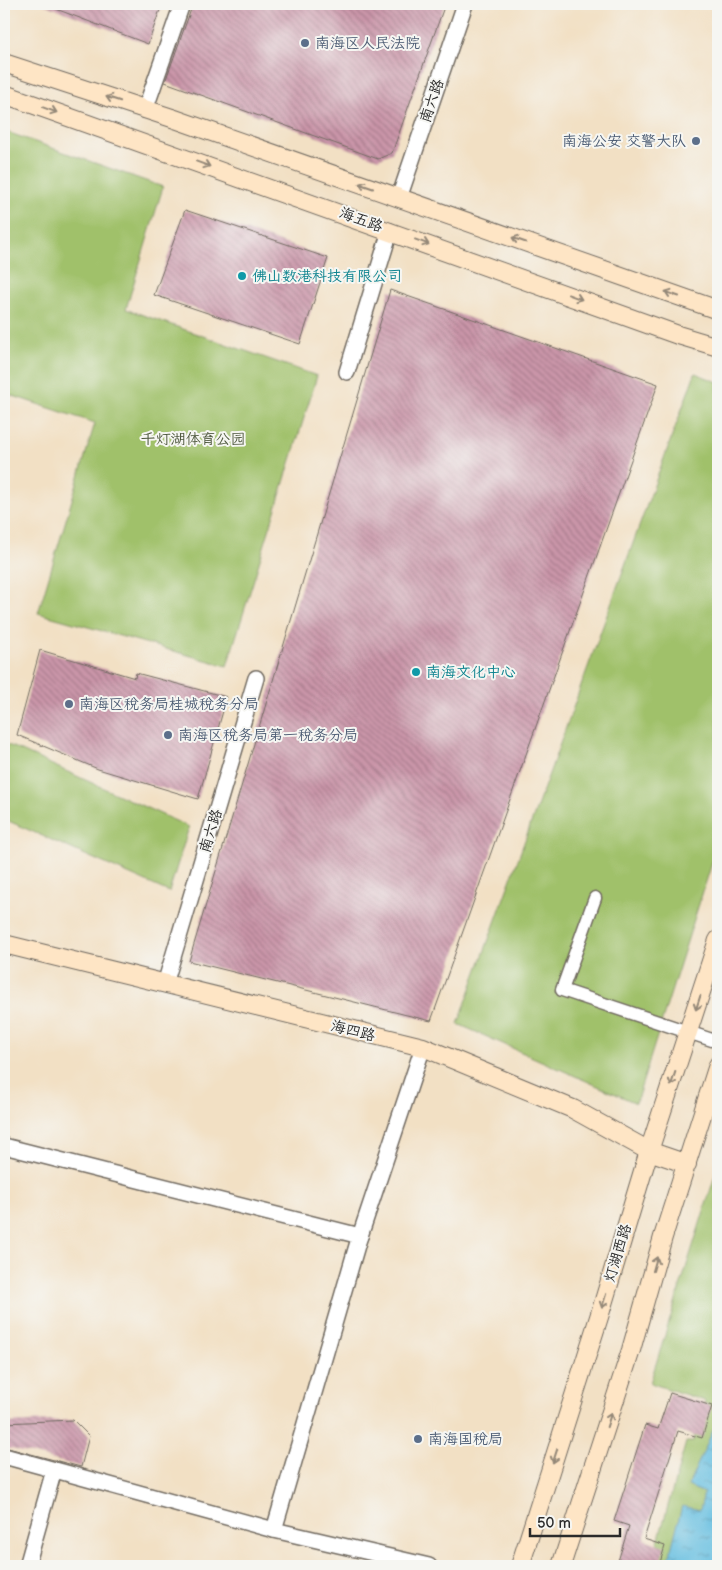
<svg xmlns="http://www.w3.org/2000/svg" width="722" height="1570" font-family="'Balsamiq Sans','LXGW WenKai TC',sans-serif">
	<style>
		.park { fill: #a0c16a; stroke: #66764a }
		.water { fill: url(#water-ripples); stroke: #467486 }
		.building { fill: url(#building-back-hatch) }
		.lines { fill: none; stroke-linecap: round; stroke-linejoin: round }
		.minor-casing { stroke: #716a61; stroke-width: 15 }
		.tertiary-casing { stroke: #716a61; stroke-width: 18 }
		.secondary-casing { stroke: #716a61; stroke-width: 20 }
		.minor { stroke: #fff; stroke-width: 12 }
		.tertiary { stroke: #fff; stroke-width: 15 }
		.secondary { stroke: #fee5c5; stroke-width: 18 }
		.oneway { stroke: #948878 }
		.service-dot { fill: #5c6f8a; stroke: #f6f6f2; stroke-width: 2 }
		.culture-dot { fill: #0f9aa8; stroke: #f6f6f2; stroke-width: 2 }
		.labels { text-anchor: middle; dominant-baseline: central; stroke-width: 4; stroke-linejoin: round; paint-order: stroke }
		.service-label { font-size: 15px; fill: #4e5e75; stroke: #f6f6f2; text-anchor: start }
		.street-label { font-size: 15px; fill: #2b2b2b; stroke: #f6f6f2 }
		.culture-label { font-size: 15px; fill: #0d838f; stroke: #f6f6f2; text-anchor: start }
		.park-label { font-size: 15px; fill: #4e583e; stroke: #f6f6f2 }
	</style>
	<defs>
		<pattern id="water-ripples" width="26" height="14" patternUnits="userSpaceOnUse" patternTransform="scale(1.25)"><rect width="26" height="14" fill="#62bde0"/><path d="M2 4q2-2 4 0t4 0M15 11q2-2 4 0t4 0" fill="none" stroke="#519ab6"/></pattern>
		<pattern id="building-back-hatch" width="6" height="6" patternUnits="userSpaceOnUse" patternTransform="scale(1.25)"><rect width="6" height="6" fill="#ca95a9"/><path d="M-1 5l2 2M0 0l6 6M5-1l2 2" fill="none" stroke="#a47a8a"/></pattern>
	</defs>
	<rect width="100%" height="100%" fill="#f6f6f2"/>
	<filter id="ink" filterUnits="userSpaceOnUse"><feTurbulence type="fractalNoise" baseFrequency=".02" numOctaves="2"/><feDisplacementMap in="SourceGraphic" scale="10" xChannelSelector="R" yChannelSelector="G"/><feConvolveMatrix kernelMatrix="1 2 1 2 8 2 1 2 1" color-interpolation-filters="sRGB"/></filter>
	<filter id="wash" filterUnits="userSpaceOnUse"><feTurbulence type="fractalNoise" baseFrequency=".0096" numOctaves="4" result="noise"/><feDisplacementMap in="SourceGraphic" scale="20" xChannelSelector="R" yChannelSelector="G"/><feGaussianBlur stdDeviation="1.12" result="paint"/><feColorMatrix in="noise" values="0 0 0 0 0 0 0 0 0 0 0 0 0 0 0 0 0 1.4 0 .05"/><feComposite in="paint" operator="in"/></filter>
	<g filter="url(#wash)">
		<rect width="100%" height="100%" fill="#f2e0c4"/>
		<g class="park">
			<path d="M4,131L163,187L126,309L317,376L227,666L38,613L95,423L4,393Z"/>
			<path d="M695,373L718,382V844L636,1103L458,1024Z"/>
			<path d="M4,743L189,827L169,892L4,819Z"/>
			<path d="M718,1166V1566H651L686,1442H693L705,1401L650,1383Z"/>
		</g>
		<path class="water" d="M718,1419V1566H667L682,1506L700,1510L704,1493L688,1486Z"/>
		<g id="blocks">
			<g class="building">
				<path d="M43,4H162L148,44Z"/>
				<path d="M193,4H445L392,153L378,159L165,82Z"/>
				<path d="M185,210L328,258L300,344L154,295Z"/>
				<path d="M390,290L658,384L431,1021L189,961Z"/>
				<path d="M40,650L135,678L136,673L227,697L198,799L98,769L17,735Z"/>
				<path d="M670,1393L712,1406L702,1438L678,1431L644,1539L665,1546L659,1566H636L618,1561L629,1526L614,1521L645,1425L658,1429Z"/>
				<path d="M73,1420L89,1436L81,1467L4,1447V1423Z"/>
			</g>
		</g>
	</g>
	<g filter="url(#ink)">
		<use href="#blocks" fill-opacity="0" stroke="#716a61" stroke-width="1"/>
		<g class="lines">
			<g class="minor-casing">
				<path id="minor" d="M595,898L562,990L718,1042"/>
			</g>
			<g class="tertiary-casing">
				<g id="tertiary">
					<path d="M145,110L182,4"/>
					<path d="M399,198L465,4"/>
					<path d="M347,372L390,231"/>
					<path d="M165,984L256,678"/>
					<path d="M4,1146L360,1236"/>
					<path d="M4,1456L274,1530L429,1566"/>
					<path d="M274,1530L358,1242L423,1047"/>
					<path d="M27,1566L54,1470"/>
				</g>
			</g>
			<g class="secondary-casing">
				<g id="secondary">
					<path d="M4,63L175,119L718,310"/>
					<path d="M4,94L678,335L718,347"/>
					<path d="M4,944L423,1047L573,1109L649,1151L687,1164"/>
					<path d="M520,1566L599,1317L649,1151L718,940"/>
					<path d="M561,1566L631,1350L663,1237L718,1065"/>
				</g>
			</g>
			<use href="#minor" class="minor"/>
			<use href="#tertiary" class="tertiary"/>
			<use href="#secondary" class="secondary"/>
		</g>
		<defs><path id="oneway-shaft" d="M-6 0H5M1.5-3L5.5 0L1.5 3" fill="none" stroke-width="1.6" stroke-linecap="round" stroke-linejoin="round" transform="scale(1.25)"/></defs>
		<g class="oneway">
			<use href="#oneway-shaft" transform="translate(113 99) rotate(-162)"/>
			<use href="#oneway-shaft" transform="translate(50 110) rotate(20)"/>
			<use href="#oneway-shaft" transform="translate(203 164) rotate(20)"/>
			<use href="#oneway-shaft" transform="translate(366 186) rotate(-161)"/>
			<use href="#oneway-shaft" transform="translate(519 240) rotate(-161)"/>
			<use href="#oneway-shaft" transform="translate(422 242) rotate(20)"/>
			<use href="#oneway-shaft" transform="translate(672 294) rotate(-161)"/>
			<use href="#oneway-shaft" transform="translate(575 297) rotate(20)"/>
			<use href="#oneway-shaft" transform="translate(698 1003) rotate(108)"/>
			<use href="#oneway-shaft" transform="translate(673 1079) rotate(108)"/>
			<use href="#oneway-shaft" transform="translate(655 1264) rotate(-74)"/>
			<use href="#oneway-shaft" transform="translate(604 1301) rotate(107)"/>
			<use href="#oneway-shaft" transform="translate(609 1420) rotate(-72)"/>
			<use href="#oneway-shaft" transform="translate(555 1456) rotate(108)"/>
		</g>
	</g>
	<g class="service-dot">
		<circle cx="305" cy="43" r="5"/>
		<circle cx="696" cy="141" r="5"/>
		<circle cx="69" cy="704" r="5"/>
		<circle cx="168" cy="735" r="5"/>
		<circle cx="418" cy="1439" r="5"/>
	</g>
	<g class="culture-dot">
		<circle cx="242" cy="276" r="5"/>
		<circle cx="416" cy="672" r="5"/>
	</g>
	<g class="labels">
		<g class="service-label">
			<text x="315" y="43">南海区人民法院</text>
			<text x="686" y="141" text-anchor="end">南海公安 交警大队</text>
			<text x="79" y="704">南海区税务局桂城税务分局</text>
			<text x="178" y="735">南海区税务局第一税务分局</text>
			<text x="428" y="1439">南海国税局</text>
		</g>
		<g class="street-label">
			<text transform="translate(432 101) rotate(-71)">南六路</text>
			<text transform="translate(361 220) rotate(20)">海五路</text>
			<text transform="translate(211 831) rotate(-73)">南六路</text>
			<text transform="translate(353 1031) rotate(14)">海四路</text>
			<text transform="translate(618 1253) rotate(-73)">灯湖西路</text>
		</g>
		<g class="culture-label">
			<text x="252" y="276">佛山数港科技有限公司</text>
			<text x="426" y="672">南海文化中心</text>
		</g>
		<g class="park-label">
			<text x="193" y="439">千灯湖体育公园</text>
		</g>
	</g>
	<rect width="722" height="1570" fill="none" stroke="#f6f6f2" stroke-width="20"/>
	<path d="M530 1528v8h90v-8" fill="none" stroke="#2b2b2b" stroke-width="2.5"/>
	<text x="537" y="1528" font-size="15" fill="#2b2b2b" stroke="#f6f6f2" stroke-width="4" paint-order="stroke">50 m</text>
</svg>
